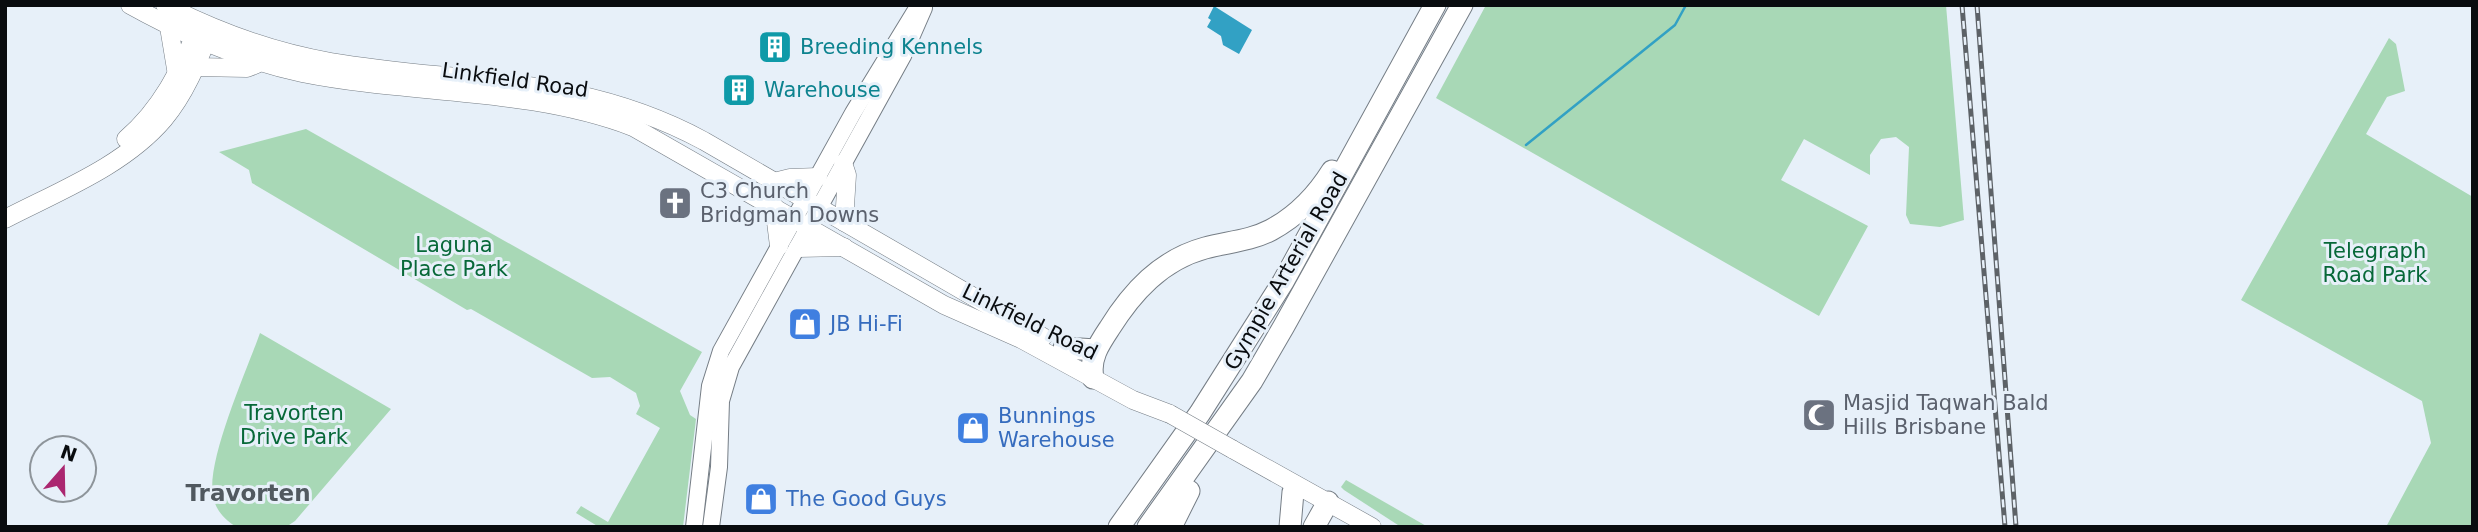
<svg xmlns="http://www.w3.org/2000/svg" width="2478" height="532" font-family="'DejaVu Sans',sans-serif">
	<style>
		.green { fill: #a8d8b6 }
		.water { fill: #32a1c4 }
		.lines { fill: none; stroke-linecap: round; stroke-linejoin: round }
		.stream { stroke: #32a1c4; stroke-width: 2.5 }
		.secondary-casing { stroke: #757d85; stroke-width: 18 }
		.primary-casing { stroke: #757d85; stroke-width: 19 }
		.highway-casing { stroke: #757d85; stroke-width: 23 }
		.secondary { stroke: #fff; stroke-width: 16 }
		.primary { stroke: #fff; stroke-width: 18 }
		.highway { stroke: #fff; stroke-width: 21 }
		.rail-casing { stroke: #5d6267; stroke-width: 5 }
		.rail { stroke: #e7f0f9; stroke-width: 2.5; stroke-dasharray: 8; stroke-linecap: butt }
		.primary-bridge-casing { stroke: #757d85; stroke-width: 19; stroke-linecap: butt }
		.primary-bridge { stroke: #fff; stroke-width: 18 }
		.labels { text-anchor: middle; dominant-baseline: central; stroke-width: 6; stroke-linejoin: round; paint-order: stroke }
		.culture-label { font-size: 21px; fill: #0d838f; stroke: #e7f0f9; text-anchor: start }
		.street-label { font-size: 21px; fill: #090c0f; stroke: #e7f0f9 }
		.worship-label { font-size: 21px; fill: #5b616d; stroke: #e7f0f9; text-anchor: start }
		.park-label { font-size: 21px; fill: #076838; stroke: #e7f0f9 }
		.shop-label { font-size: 21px; fill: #366cbe; stroke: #e7f0f9; text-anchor: start }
		.neighbourhood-label { font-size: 23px; font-weight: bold; fill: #515960; stroke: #e7f0f9 }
	</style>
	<rect width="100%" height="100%" fill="#e7f0f9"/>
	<g class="green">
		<path d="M1486,5H1946L1964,220L1940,227L1910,224L1906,215L1909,147L1896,137L1881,139L1870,155V175L1804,139L1781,180L1868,226L1819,316L1436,98Z"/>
		<path d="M2389,38L2396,44L2405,91L2387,97L2366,134L2473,197V527H2386L2431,443L2422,401L2241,300Z"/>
		<path d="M306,129L702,352L680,391L690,415L696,419L683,527H599L576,513L581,506L608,522L660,428L636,414L640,406L636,393L610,377L592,378L471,309L467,310L252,183L249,170L219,152Z"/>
		<path d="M260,333L391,409L295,521L286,527L235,526C224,519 215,509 213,496C206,461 247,370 260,333Z"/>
		<path d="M1346,480L1428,527H1401L1344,490L1341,487Z"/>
	</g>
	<path class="water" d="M1214,6L1252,30L1239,54L1223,45L1221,36L1207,27L1211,20L1208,18Z"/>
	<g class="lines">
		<path class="stream" d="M1526,145L1675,25L1686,5"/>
		<g class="secondary-casing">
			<g id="secondary">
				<path d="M694,527L710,386L721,351L853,113L919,5"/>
				<path d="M711,527L719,467L721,401L731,367L903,56L924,8"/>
			</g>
		</g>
		<g class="primary-casing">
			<g id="primary">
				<path d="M130,5C184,35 241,60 302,73C411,95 528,87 633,127L944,305L1021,339L1133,400L1170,414"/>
				<path d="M165,5C218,32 272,52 331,62C464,84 580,74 704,141L1043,337"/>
				<path d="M169,27L177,75"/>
				<path d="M195,67L247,68L257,64"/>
				<path d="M126,139C162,108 179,71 198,29"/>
				<path d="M843,163L847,175L844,222"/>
				<path d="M774,182L790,178L818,177"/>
				<path d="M774,206L779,246"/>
				<path d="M5,219C59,191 124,166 164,119C185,94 197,64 209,34"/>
				<path d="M798,248L844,247"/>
				<path d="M1232,449L1372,527"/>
			</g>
		</g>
		<g class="highway-casing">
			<g id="highway">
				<path d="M1064,348L1096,350"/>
				<path d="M1093,378C1089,359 1099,344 1109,329C1132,292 1161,260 1205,248C1227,242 1250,241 1271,230C1297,216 1317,195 1332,171"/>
				<path d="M1119,527L1200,413L1283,282L1435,5"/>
				<path d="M1148,527L1252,381L1284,326L1462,5"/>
				<path d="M1171,527L1189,491"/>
				<path d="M1290,527L1293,492"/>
				<path d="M1314,527L1328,502"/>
			</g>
		</g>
		<use href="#secondary" class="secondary"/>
		<use href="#primary" class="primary"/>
		<use href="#highway" class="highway"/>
		<g class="rail-casing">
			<g id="rail">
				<path d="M1962,5L2005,527"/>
				<path d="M1977,5L2016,527"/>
			</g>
		</g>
		<use href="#rail" class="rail"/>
		<g class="primary-bridge-casing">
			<path id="primary-bridge" d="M1170,414L1232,449"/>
		</g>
		<use href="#primary-bridge" class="primary-bridge"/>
	</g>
	<defs>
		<g id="building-square" transform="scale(1.75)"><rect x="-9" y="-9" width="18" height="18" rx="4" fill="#0f9aa8" stroke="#e7f0f9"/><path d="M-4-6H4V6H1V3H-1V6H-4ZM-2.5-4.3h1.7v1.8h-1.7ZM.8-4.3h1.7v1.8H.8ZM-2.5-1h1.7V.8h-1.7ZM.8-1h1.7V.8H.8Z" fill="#fff"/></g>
		<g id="church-square" transform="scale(1.75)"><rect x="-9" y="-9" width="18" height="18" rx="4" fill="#6b7280" stroke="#e7f0f9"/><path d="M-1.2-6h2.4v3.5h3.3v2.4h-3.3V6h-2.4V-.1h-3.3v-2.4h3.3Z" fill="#fff"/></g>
		<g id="shop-square" transform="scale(1.75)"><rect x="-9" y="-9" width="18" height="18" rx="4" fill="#3f7fe0" stroke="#e7f0f9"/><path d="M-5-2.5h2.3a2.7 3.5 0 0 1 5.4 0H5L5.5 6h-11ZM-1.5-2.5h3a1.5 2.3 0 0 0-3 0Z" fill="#fff"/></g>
		<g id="mosque-square" transform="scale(1.75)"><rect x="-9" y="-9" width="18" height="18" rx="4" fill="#6b7280" stroke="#e7f0f9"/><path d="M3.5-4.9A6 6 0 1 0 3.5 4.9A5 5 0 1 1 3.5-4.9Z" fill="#fff"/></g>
	</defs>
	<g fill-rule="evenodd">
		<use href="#building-square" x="775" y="47"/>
		<use href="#building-square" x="739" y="90"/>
		<use href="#church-square" x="675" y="203"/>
		<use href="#shop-square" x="805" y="324"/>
		<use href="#mosque-square" x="1819" y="415"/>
		<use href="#shop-square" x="973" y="428"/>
		<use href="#shop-square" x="761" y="499"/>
	</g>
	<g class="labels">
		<g class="culture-label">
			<text x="800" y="47">Breeding Kennels</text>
			<text x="764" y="90">Warehouse</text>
		</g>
		<g class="street-label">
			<text transform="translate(515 80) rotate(8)">Linkfield Road</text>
			<text transform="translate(1286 271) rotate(-60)">Gympie Arterial Road</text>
			<text transform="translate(1030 322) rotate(26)">Linkfield Road</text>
		</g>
		<g class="worship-label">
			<text x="700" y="191">C3 Church<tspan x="700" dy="24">Bridgman Downs</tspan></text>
			<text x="1843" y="403">Masjid Taqwah Bald<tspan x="1843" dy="24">Hills Brisbane</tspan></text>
		</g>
		<g class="park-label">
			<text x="454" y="245">Laguna<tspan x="454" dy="24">Place Park</tspan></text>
			<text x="2375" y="251">Telegraph<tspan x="2375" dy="24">Road Park</tspan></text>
			<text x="294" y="413">Travorten<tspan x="294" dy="24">Drive Park</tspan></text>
		</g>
		<g class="shop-label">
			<text x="830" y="324">JB Hi-Fi</text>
			<text x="998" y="416">Bunnings<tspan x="998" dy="24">Warehouse</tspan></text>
			<text x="786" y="499">The Good Guys</text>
		</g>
		<g class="neighbourhood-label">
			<text x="248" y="493">Travorten</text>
		</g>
	</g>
	<rect width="2478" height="532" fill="none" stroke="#090c0f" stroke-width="14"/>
	<g transform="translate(63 469) rotate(20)"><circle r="33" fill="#e7f0f9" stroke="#8e959b" stroke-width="2"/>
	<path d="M0-5L12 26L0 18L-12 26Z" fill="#ab2770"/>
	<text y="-10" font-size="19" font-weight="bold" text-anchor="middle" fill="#090c0f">N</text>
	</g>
</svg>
